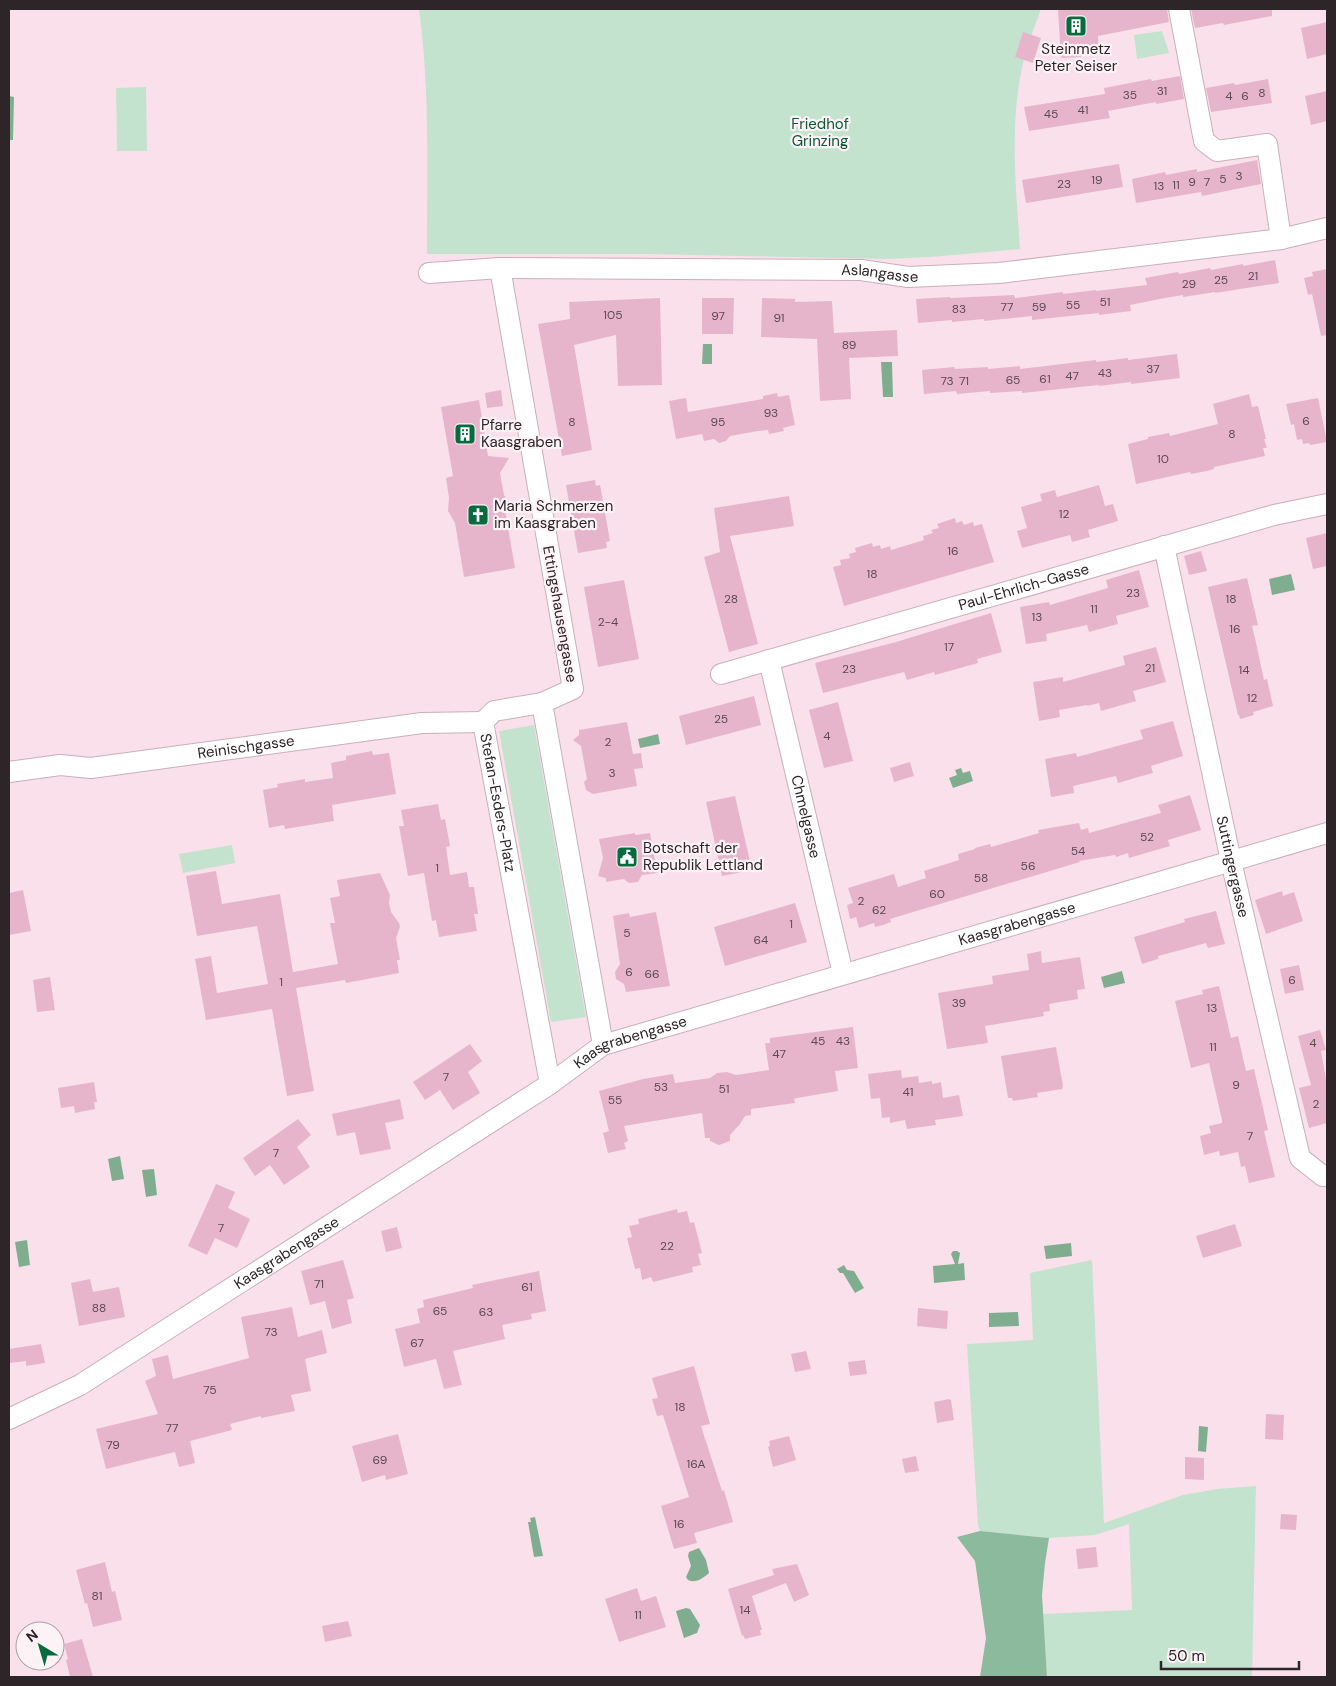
<svg xmlns="http://www.w3.org/2000/svg" width="1336" height="1686" font-family="'DM Sans',sans-serif">
	<style>
		.green { fill: #c4e3ce }
		.forest { fill: #8cba9d }
		.water { fill: #80ad90 }
		.building { fill: #e7b5cb }
		.lines { fill: none; stroke-linecap: round; stroke-linejoin: round }
		.minor-casing { stroke: #c8b0ba; stroke-width: 22 }
		.minor { stroke: #fff; stroke-width: 20 }
		.labels { text-anchor: middle; dominant-baseline: central; stroke-width: 4.5; stroke-linejoin: round; paint-order: stroke }
		.number-label { font-size: 12px; fill: #5c4952 }
		.poi-label { font-size: 15px; fill: #2e2529; stroke: #fdf2f6; text-anchor: start }
		.park-label { font-size: 15px; fill: #0b5a35; stroke: #fdf2f6 }
		.street-label { font-size: 15px; fill: #2e2529; stroke: #fdf2f6 }
	</style>
	<rect width="100%" height="100%" fill="#fae0eb"/>
	<g class="green">
		<path d="M419,9H1041C1035,26 1027,45 1023,63C1009,124 1016,187 1020,249L931,257L889,259L646,254H427C427,172 430,90 419,9Z"/>
		<path d="M1162,31L1169,53L1137,59L1134,35Z"/>
		<path d="M146,87L147,151H117L116,88Z"/>
		<path d="M534,725L586,1017L551,1022L499,731Z"/>
		<path d="M232,845L235,863L183,873L179,854Z"/>
		<path d="M1092,1260L1104,1523L1183,1495L1217,1489L1256,1486L1252,1677H1047L1043,1614L1132,1610L1129,1524L1095,1535L1049,1538L980,1531L978,1525L967,1344L1033,1340L1030,1273Z"/>
	</g>
	<path class="forest" d="M980,1531L1049,1538L1045,1563L1042,1595L1047,1677H980L986,1638L975,1561L957,1537Z"/>
	<g class="water">
		<path d="M9,96L14,97L13,140H9Z"/>
		<path d="M703,344H712V364H702Z"/>
		<path d="M881,362H892L893,397H883Z"/>
		<path d="M1291,574L1295,590L1272,595L1269,579Z"/>
		<path d="M658,734L660,744L640,748L638,739Z"/>
		<path d="M961,768L963,773L970,771L973,781L953,788L949,778L957,775L955,770Z"/>
		<path d="M1122,971L1125,983L1104,988L1101,977Z"/>
		<path d="M120,1156L124,1179L112,1181L108,1159Z"/>
		<path d="M154,1169L157,1195L146,1197L142,1170Z"/>
		<path d="M27,1240L30,1265L19,1267L15,1242Z"/>
		<path d="M1071,1243L1072,1256L1046,1259L1044,1246Z"/>
		<path d="M953,1251H957L960,1253L958,1264L964,1263L965,1280L934,1283L933,1266L955,1264L951,1254Z"/>
		<path d="M844,1265L847,1270L854,1271L864,1288L855,1293L843,1273H840L837,1269Z"/>
		<path d="M1018,1312L1019,1326L989,1327V1313Z"/>
		<path d="M1199,1426L1208,1427L1206,1452L1198,1451Z"/>
		<path d="M535,1517L543,1556L534,1557L528,1522H531L530,1518Z"/>
		<path d="M699,1548L706,1560L709,1573C703,1578 696,1584 688,1580L686,1577L691,1566L688,1556L689,1552Z"/>
		<path d="M686,1608L690,1609L700,1625L697,1633L684,1638L676,1611Z"/>
	</g>
	<g class="building">
		<path d="M1087,9H1167L1169,22L1098,36L1099,53H1081V57L1061,58L1058,10Z"/>
		<path d="M1191,9H1272V16L1224,25L1223,23L1195,28Z"/>
		<path d="M1327,22V54L1307,59L1301,28Z"/>
		<path d="M1023,32L1041,38L1033,63L1015,57Z"/>
		<path d="M1180,76L1184,99L1156,104V102L1108,111L1110,118L1029,131L1024,107L1105,94L1104,88L1151,79L1152,81Z"/>
		<path d="M1268,79L1272,103L1211,112L1206,88L1234,83L1235,85Z"/>
		<path d="M1327,91V121L1311,125L1305,96Z"/>
		<path d="M1257,160L1261,184L1202,196L1201,192L1136,203L1132,179L1165,172L1166,175L1197,169V172Z"/>
		<path d="M1119,164L1123,187L1026,203L1022,180Z"/>
		<path d="M1275,260L1279,283L1215,293V292L1183,297V295L1165,298L1130,305L1131,311L1099,315V313L1032,320V316L984,321V319L952,322V320L918,323L916,299L950,297V298L1014,295L1015,298L1063,292V294L1096,290V291L1147,285L1145,278L1178,272L1179,274L1210,268L1211,270L1243,264V266Z"/>
		<path d="M1327,269V335L1321,336L1312,294L1308,295L1304,278L1313,276L1312,272Z"/>
		<path d="M660,298L662,385L618,386L616,335L574,345L592,450L562,456L538,324L570,319L569,302Z"/>
		<path d="M702,298H734L733,334H702Z"/>
		<path d="M762,298L795,299V302L832,301L834,333L897,330L898,356L849,358L851,399L820,401L817,339L761,337Z"/>
		<path d="M1177,354L1180,378L1131,384V382L1099,386V385L1022,393V391L990,393V391L957,394L956,391L924,394L922,370L954,367L955,369L988,367V369L1020,366V369L1096,360V362L1128,358V360Z"/>
		<path d="M501,390L503,406L487,408L485,393Z"/>
		<path d="M777,393L778,397L789,395L795,425L783,428L784,431L769,434L768,430L758,431L730,436L726,441L719,443L714,439L704,441L702,434L676,439L669,401L686,398L688,412L763,399V396Z"/>
		<path d="M1249,394L1252,407L1258,406L1266,439H1264L1267,448H1263L1265,456L1214,467V469L1207,471L1191,474L1190,472L1136,484L1128,444L1148,439V437L1169,433L1170,436L1218,424L1213,404Z"/>
		<path d="M1318,398L1327,442L1310,445L1309,443L1303,444L1302,439L1297,440L1294,424L1291,425L1286,404Z"/>
		<path d="M479,400L488,456L509,458L500,473L504,495L508,501V505L505,510L515,568L464,577L455,523L448,511L449,498L446,478L453,476L441,407Z"/>
		<path d="M595,480L596,486L600,485L610,541L606,542L607,548L578,553L566,485Z"/>
		<path d="M1099,485L1105,506L1113,504L1118,521L1088,530L1090,537L1072,542L1070,535L1022,548L1017,531L1027,528L1021,507L1042,501L1040,494L1055,490L1057,497Z"/>
		<path d="M789,496L794,526L730,536L758,644L729,652L704,557L720,552L714,508Z"/>
		<path d="M955,518L956,523L962,521L964,525L973,522L974,526L982,524L994,562L844,606L833,567L841,565L840,560L850,558L849,554L856,552L855,548L872,543L873,547L880,545L881,549L890,546L891,550L924,540L923,536L933,533L931,530L939,528L937,524Z"/>
		<path d="M1327,533V566L1313,569L1306,538Z"/>
		<path d="M1201,551L1207,571L1189,575L1184,556Z"/>
		<path d="M1139,570L1149,607L1116,616L1118,624L1089,632L1087,625L1046,634L1047,641L1026,644L1020,607L1049,602L1050,605L1108,588L1106,580Z"/>
		<path d="M1247,578L1258,625L1252,626L1255,638L1264,680L1267,679L1273,706L1253,712L1254,715L1240,719L1239,715H1238L1208,587Z"/>
		<path d="M624,580L639,659L598,667L584,587Z"/>
		<path d="M991,613L1002,652L977,659L978,663L935,675L934,672L907,680L904,672L823,693L815,663L896,642Z"/>
		<path d="M1156,647L1166,682L1133,691L1136,701L1101,711L1099,703L1087,706V705L1059,710L1060,717L1039,721L1033,682L1063,677V682L1125,665L1123,656Z"/>
		<path d="M754,696L761,725L686,745L679,716Z"/>
		<path d="M838,702L853,761L824,768L809,710Z"/>
		<path d="M1173,721L1183,756L1151,766L1153,773L1142,776L1118,783L1116,776L1073,786L1074,793L1051,797L1045,759L1076,753L1077,757L1143,739L1140,730Z"/>
		<path d="M627,722L633,754L641,753L643,768L634,769L637,786L593,794L586,790L584,782L587,779L581,746L573,740L579,735V730Z"/>
		<path d="M372,751L373,755L389,753L396,794L332,805L334,821L285,829L284,825L269,828L263,790L278,787L277,784L305,779V782L333,778L331,763L346,760V756Z"/>
		<path d="M910,762L914,776L894,782L890,768Z"/>
		<path d="M1190,795L1201,830L1168,840L1170,846L1129,858L1128,853L1116,857L1115,855L1079,861L1080,862L890,919L891,922L883,925L875,927L874,923L859,928L856,917L850,919L847,905L853,903L848,888L894,874L898,887L926,878L924,871L959,860L958,854L975,849V848L990,844L991,847L1039,833L1038,830L1079,823L1081,830L1088,828L1089,833L1161,813L1158,805Z"/>
		<path d="M735,796L752,870L722,876L706,802Z"/>
		<path d="M438,804L441,820L445,819L450,846L446,847L450,875L467,872L469,887H474L478,914H474L477,931L439,937L436,920L432,921L424,873L408,876L399,826H404L401,810Z"/>
		<path d="M635,833V835L650,833L657,873L642,875L638,882L629,883L624,879L606,882V878L598,876L603,858L599,839Z"/>
		<path d="M216,871L222,904L280,894L293,972L338,964L330,923H335L330,898L340,896L337,880L380,873L390,895L389,903L391,912L399,923L400,927L396,938L400,960H397L399,973L346,983L345,980L296,988L314,1091L287,1096L272,1009L206,1020L195,959L211,956L217,993L268,984L257,926L197,936L186,876Z"/>
		<path d="M23,890L31,931L9,935V893Z"/>
		<path d="M1282,891L1283,896L1294,892L1303,921L1266,934L1255,900Z"/>
		<path d="M795,903L807,942L725,966L714,927Z"/>
		<path d="M1216,911L1225,944L1208,948L1206,943L1192,947L1158,956V959L1142,964L1134,937L1185,922L1184,919Z"/>
		<path d="M656,912L670,986L626,992L624,984L616,979L615,972L620,964L613,916L629,913L630,917Z"/>
		<path d="M1041,951L1042,963L1080,957L1085,989L1077,990L1078,999L1049,1004L1050,1011L1043,1012L1044,1016L985,1026L988,1043L947,1049L938,993L993,984L992,976L1029,970L1027,954Z"/>
		<path d="M1299,965L1304,990L1285,994L1280,969Z"/>
		<path d="M50,977L55,1010L37,1012L33,980Z"/>
		<path d="M1219,986L1231,1038L1238,1036L1246,1071L1254,1069L1268,1130L1264,1131L1275,1177L1249,1183L1245,1166L1241,1167L1238,1152L1220,1156L1219,1151L1204,1155L1200,1136L1211,1133L1209,1126L1222,1123V1120L1209,1063L1191,1068L1175,1001L1203,994L1202,990Z"/>
		<path d="M853,1027L858,1068L835,1071L838,1091L797,1098L794,1099L795,1103L751,1109V1115L745,1116L740,1124L730,1135V1141L719,1145L710,1141V1138H705L702,1113L624,1126L628,1141L624,1143L626,1149L608,1153L603,1133L609,1131L599,1091L643,1079L673,1074L675,1083L710,1078L717,1073L727,1072L736,1075L769,1070L765,1043H770V1038Z"/>
		<path d="M1320,1030L1326,1050L1321,1051L1327,1085V1123L1309,1128L1299,1088L1311,1085L1298,1036Z"/>
		<path d="M470,1044L482,1061L468,1072L480,1093L453,1110L440,1090L425,1100L413,1082Z"/>
		<path d="M1056,1047L1063,1086L1062,1089L1037,1093L1038,1097L1013,1101L1012,1098H1008L1001,1056Z"/>
		<path d="M901,1070L902,1078L918,1076L919,1083L932,1081V1084L941,1082L943,1098L959,1095L963,1116L935,1120L936,1125L907,1129L905,1120L890,1123V1117L882,1118L880,1098L871,1099L868,1074Z"/>
		<path d="M94,1082L97,1102H94L95,1109L75,1113L74,1106L61,1108L58,1088Z"/>
		<path d="M400,1099L404,1119L385,1123L391,1149L360,1155L355,1132L337,1136L332,1114Z"/>
		<path d="M298,1119L311,1135L297,1147L310,1167L284,1185L270,1165L255,1176L243,1158Z"/>
		<path d="M216,1184L235,1192L228,1208L250,1219L237,1248L215,1238L207,1255L188,1246Z"/>
		<path d="M677,1209L678,1213L687,1211L690,1223L694,1222L702,1253L698,1254L701,1265L692,1267L693,1272L653,1282L651,1277L642,1280L640,1268L635,1269L627,1238L632,1237L629,1226L639,1224L638,1219Z"/>
		<path d="M1235,1224L1242,1246L1203,1258L1196,1236Z"/>
		<path d="M397,1227L402,1248L386,1252L381,1231Z"/>
		<path d="M343,1260L354,1298L347,1300L352,1323L332,1329L325,1301L310,1305L301,1271Z"/>
		<path d="M539,1271L546,1311L531,1314L532,1319L502,1325L505,1339L453,1351L462,1385L444,1389L436,1359L404,1367L395,1329L420,1323L417,1309L424,1307L423,1300L473,1288L472,1285Z"/>
		<path d="M90,1279L93,1292L119,1287L125,1317L79,1326L71,1283Z"/>
		<path d="M292,1307L298,1337L322,1330L327,1353L305,1359L311,1391L291,1395L295,1411L261,1418V1416L230,1424L232,1430L190,1441L195,1463L179,1467L175,1452L106,1469L96,1429L158,1414L145,1381L156,1376L152,1359L168,1355L173,1379L249,1358L241,1317Z"/>
		<path d="M918,1308L948,1311L947,1329L917,1326Z"/>
		<path d="M41,1344L45,1363L26,1366V1361L9,1363V1349Z"/>
		<path d="M806,1351L811,1369L795,1372L791,1354Z"/>
		<path d="M865,1360L867,1374L850,1376L848,1362Z"/>
		<path d="M694,1366L710,1424L701,1426L722,1491L724,1490L733,1522L694,1533L697,1543L674,1549L661,1506L689,1497L663,1415L657,1416L652,1399L658,1398L652,1378Z"/>
		<path d="M949,1399L951,1400L954,1420L937,1423L934,1402Z"/>
		<path d="M1266,1414L1284,1415L1283,1440L1265,1439Z"/>
		<path d="M398,1434L408,1474L386,1480L385,1475L362,1482L352,1446Z"/>
		<path d="M789,1436L796,1460L773,1467L768,1447L770,1446L769,1441Z"/>
		<path d="M916,1456L919,1471L905,1473L902,1459Z"/>
		<path d="M1185,1457L1204,1458V1480L1185,1479Z"/>
		<path d="M1281,1514L1297,1515L1296,1530L1280,1529Z"/>
		<path d="M1096,1547L1098,1567L1078,1569L1076,1549Z"/>
		<path d="M105,1562L112,1592L115,1591L122,1620L93,1627L87,1603L85,1604L76,1570Z"/>
		<path d="M797,1564L809,1595L794,1602L786,1583L752,1596L762,1630H760L761,1635L745,1639L743,1635L742,1636L728,1589L774,1575L772,1569Z"/>
		<path d="M637,1588L641,1601L656,1596L666,1627L619,1642L605,1599Z"/>
		<path d="M348,1621L352,1636L325,1642L322,1626Z"/>
		<path d="M82,1639L93,1677H70L66,1660L68,1659L64,1644Z"/>
	</g>
	<g class="lines">
		<g class="minor-casing">
			<g id="minor">
				<path d="M1179,9L1204,141L1217,151L1267,144L1281,239"/>
				<path id="s1" d="M429,273L500,268L861,270L908,277L999,273L1281,239L1327,228"/>
				<path id="s2" d="M1164,546L1231,861L1300,1158L1323,1176"/>
				<path id="s3" d="M769,660L843,974"/>
				<path id="s4" d="M721,674L1274,515L1327,504"/>
				<path d="M542,703L603,1045"/>
				<path d="M483,722L494,711L542,703L573,689L500,268"/>
				<path id="s5" d="M483,722L550,1084"/>
				<path id="s6" d="M9,772L60,765L91,768L422,723L483,722"/>
				<path id="s7" d="M9,1419L80,1385L550,1084L603,1045L1327,833"/>
			</g>
		</g>
		<use href="#minor" class="minor"/>
	</g>
	<defs>
		<g id="building-square" transform="scale(1.125)"><rect x="-9" y="-9" width="18" height="18" rx="4" fill="#086a3f" stroke="#fdf2f6"/><path d="M-4-6H4V6H1V3H-1V6H-4ZM-2.5-4.3h1.7v1.8h-1.7ZM.8-4.3h1.7v1.8H.8ZM-2.5-1h1.7V.8h-1.7ZM.8-1h1.7V.8H.8Z" fill="#fff"/></g>
		<g id="church-square" transform="scale(1.125)"><rect x="-9" y="-9" width="18" height="18" rx="4" fill="#086a3f" stroke="#fdf2f6"/><path d="M-1.2-6h2.4v3.5h3.3v2.4h-3.3V6h-2.4V-.1h-3.3v-2.4h3.3Z" fill="#fff"/></g>
		<g id="civic-square" transform="scale(1.125)"><rect x="-9" y="-9" width="18" height="18" rx="4" fill="#086a3f" stroke="#fdf2f6"/><path d="M-.6-6.5H3V-4.5H.6V-3L4-1V1h2V6H-6V1h2V-1L-.6-3ZM-1.2 2.5V6h2.4V2.5Z" fill="#fff"/></g>
	</defs>
	<g fill-rule="evenodd">
		<use href="#building-square" x="1076" y="26"/>
		<use href="#building-square" x="465" y="434"/>
		<use href="#church-square" x="478" y="515"/>
		<use href="#civic-square" x="627" y="857"/>
	</g>
	<g class="labels">
		<g class="number-label">
			<text x="1162" y="91">31</text>
			<text x="1262" y="93">8</text>
			<text x="1130" y="95">35</text>
			<text x="1229" y="96">4</text>
			<text x="1245" y="96">6</text>
			<text x="1083" y="110">41</text>
			<text x="1051" y="114">45</text>
			<text x="1239" y="176">3</text>
			<text x="1223" y="179">5</text>
			<text x="1097" y="180">19</text>
			<text x="1192" y="182">9</text>
			<text x="1207" y="182">7</text>
			<text x="1064" y="184">23</text>
			<text x="1176" y="185">11</text>
			<text x="1159" y="186">13</text>
			<text x="1253" y="276">21</text>
			<text x="1221" y="280">25</text>
			<text x="1189" y="284">29</text>
			<text x="1105" y="302">51</text>
			<text x="1073" y="305">55</text>
			<text x="1007" y="307">77</text>
			<text x="1039" y="307">59</text>
			<text x="959" y="309">83</text>
			<text x="613" y="315">105</text>
			<text x="718" y="316">97</text>
			<text x="779" y="318">91</text>
			<text x="849" y="345">89</text>
			<text x="1153" y="369">37</text>
			<text x="1105" y="373">43</text>
			<text x="1072" y="376">47</text>
			<text x="1045" y="379">61</text>
			<text x="1013" y="380">65</text>
			<text x="947" y="381">73</text>
			<text x="964" y="381">71</text>
			<text x="771" y="413">93</text>
			<text x="1306" y="421">6</text>
			<text x="572" y="422">8</text>
			<text x="718" y="422">95</text>
			<text x="1232" y="434">8</text>
			<text x="1163" y="459">10</text>
			<text x="1064" y="514">12</text>
			<text x="953" y="551">16</text>
			<text x="872" y="574">18</text>
			<text x="1133" y="593">23</text>
			<text x="731" y="599">28</text>
			<text x="1231" y="599">18</text>
			<text x="1094" y="609">11</text>
			<text x="1037" y="617">13</text>
			<text x="608" y="622">2-4</text>
			<text x="1235" y="629">16</text>
			<text x="949" y="647">17</text>
			<text x="1150" y="668">21</text>
			<text x="849" y="669">23</text>
			<text x="1244" y="670">14</text>
			<text x="1252" y="698">12</text>
			<text x="721" y="719">25</text>
			<text x="827" y="736">4</text>
			<text x="608" y="742">2</text>
			<text x="612" y="773">3</text>
			<text x="1147" y="837">52</text>
			<text x="1078" y="851">54</text>
			<text x="1028" y="866">56</text>
			<text x="437" y="868">1</text>
			<text x="981" y="878">58</text>
			<text x="937" y="894">60</text>
			<text x="861" y="901">2</text>
			<text x="879" y="910">62</text>
			<text x="791" y="924">1</text>
			<text x="627" y="933">5</text>
			<text x="761" y="940">64</text>
			<text x="629" y="972">6</text>
			<text x="652" y="974">66</text>
			<text x="1292" y="980">6</text>
			<text x="281" y="982">1</text>
			<text x="959" y="1003">39</text>
			<text x="1212" y="1008">13</text>
			<text x="818" y="1041">45</text>
			<text x="843" y="1041">43</text>
			<text x="1313" y="1043">4</text>
			<text x="1213" y="1047">11</text>
			<text x="779" y="1054">47</text>
			<text x="446" y="1077">7</text>
			<text x="1236" y="1085">9</text>
			<text x="661" y="1087">53</text>
			<text x="724" y="1089">51</text>
			<text x="908" y="1092">41</text>
			<text x="615" y="1100">55</text>
			<text x="1316" y="1104">2</text>
			<text x="1250" y="1136">7</text>
			<text x="276" y="1153">7</text>
			<text x="221" y="1228">7</text>
			<text x="667" y="1246">22</text>
			<text x="319" y="1284">71</text>
			<text x="527" y="1287">61</text>
			<text x="99" y="1308">88</text>
			<text x="440" y="1311">65</text>
			<text x="486" y="1312">63</text>
			<text x="271" y="1332">73</text>
			<text x="417" y="1343">67</text>
			<text x="210" y="1390">75</text>
			<text x="680" y="1407">18</text>
			<text x="172" y="1428">77</text>
			<text x="113" y="1445">79</text>
			<text x="380" y="1460">69</text>
			<text x="696" y="1464">16A</text>
			<text x="679" y="1524">16</text>
			<text x="97" y="1596">81</text>
			<text x="745" y="1610">14</text>
			<text x="638" y="1615">11</text>
		</g>
		<g class="poi-label">
			<text x="1076" y="49" text-anchor="middle">Steinmetz<tspan x="1076" dy="17">Peter Seiser</tspan></text>
			<text x="481" y="425">Pfarre<tspan x="481" dy="17">Kaasgraben</tspan></text>
			<text x="494" y="506">Maria Schmerzen<tspan x="494" dy="17">im Kaasgraben</tspan></text>
			<text x="643" y="848">Botschaft der<tspan x="643" dy="17">Republik Lettland</tspan></text>
		</g>
		<g class="park-label">
			<text x="820" y="124">Friedhof<tspan x="820" dy="17">Grinzing</tspan></text>
		</g>
		<g class="street-label">
			<text stroke="none"><textPath href="#s1" startOffset="451">Aslangasse</textPath></text>
			<text stroke="none"><textPath href="#s4" startOffset="315">Paul-Ehrlich-Gasse</textPath></text>
			<text transform="translate(560 614) rotate(80)">Ettingshausengasse</text>
			<text stroke="none"><textPath href="#s6" startOffset="239">Reinischgasse</textPath></text>
			<text stroke="none"><textPath href="#s5" startOffset="82">Stefan-Esders-Platz</textPath></text>
			<text stroke="none"><textPath href="#s3" startOffset="161">Chmelgasse</textPath></text>
			<text stroke="none"><textPath href="#s2" startOffset="328">Suttingergasse</textPath></text>
			<text stroke="none"><textPath href="#s7" startOffset="1134">Kaasgrabengasse</textPath></text>
			<text stroke="none"><textPath href="#s7" startOffset="729">Kaasgrabengasse</textPath></text>
			<text stroke="none"><textPath href="#s7" startOffset="324">Kaasgrabengasse</textPath></text>
		</g>
	</g>
	<rect width="1336" height="1686" fill="none" stroke="#2e2529" stroke-width="20"/>
	<g transform="translate(40 1646) rotate(322)"><circle r="24" fill="#fdf2f6" stroke="#aaa0a4"/>
	<path d="M0-4L9 19L0 12L-9 19Z" fill="#086a3f"/>
	<text y="-8" font-size="14" font-weight="bold" text-anchor="middle" fill="#2e2529">N</text>
	</g>
	<path d="M1161 1661v8h138v-8" fill="none" stroke="#2e2529" stroke-width="2.5"/>
	<text x="1168" y="1661" font-size="15" fill="#2e2529" stroke="#fdf2f6" stroke-width="4" paint-order="stroke">50 m</text>
</svg>
